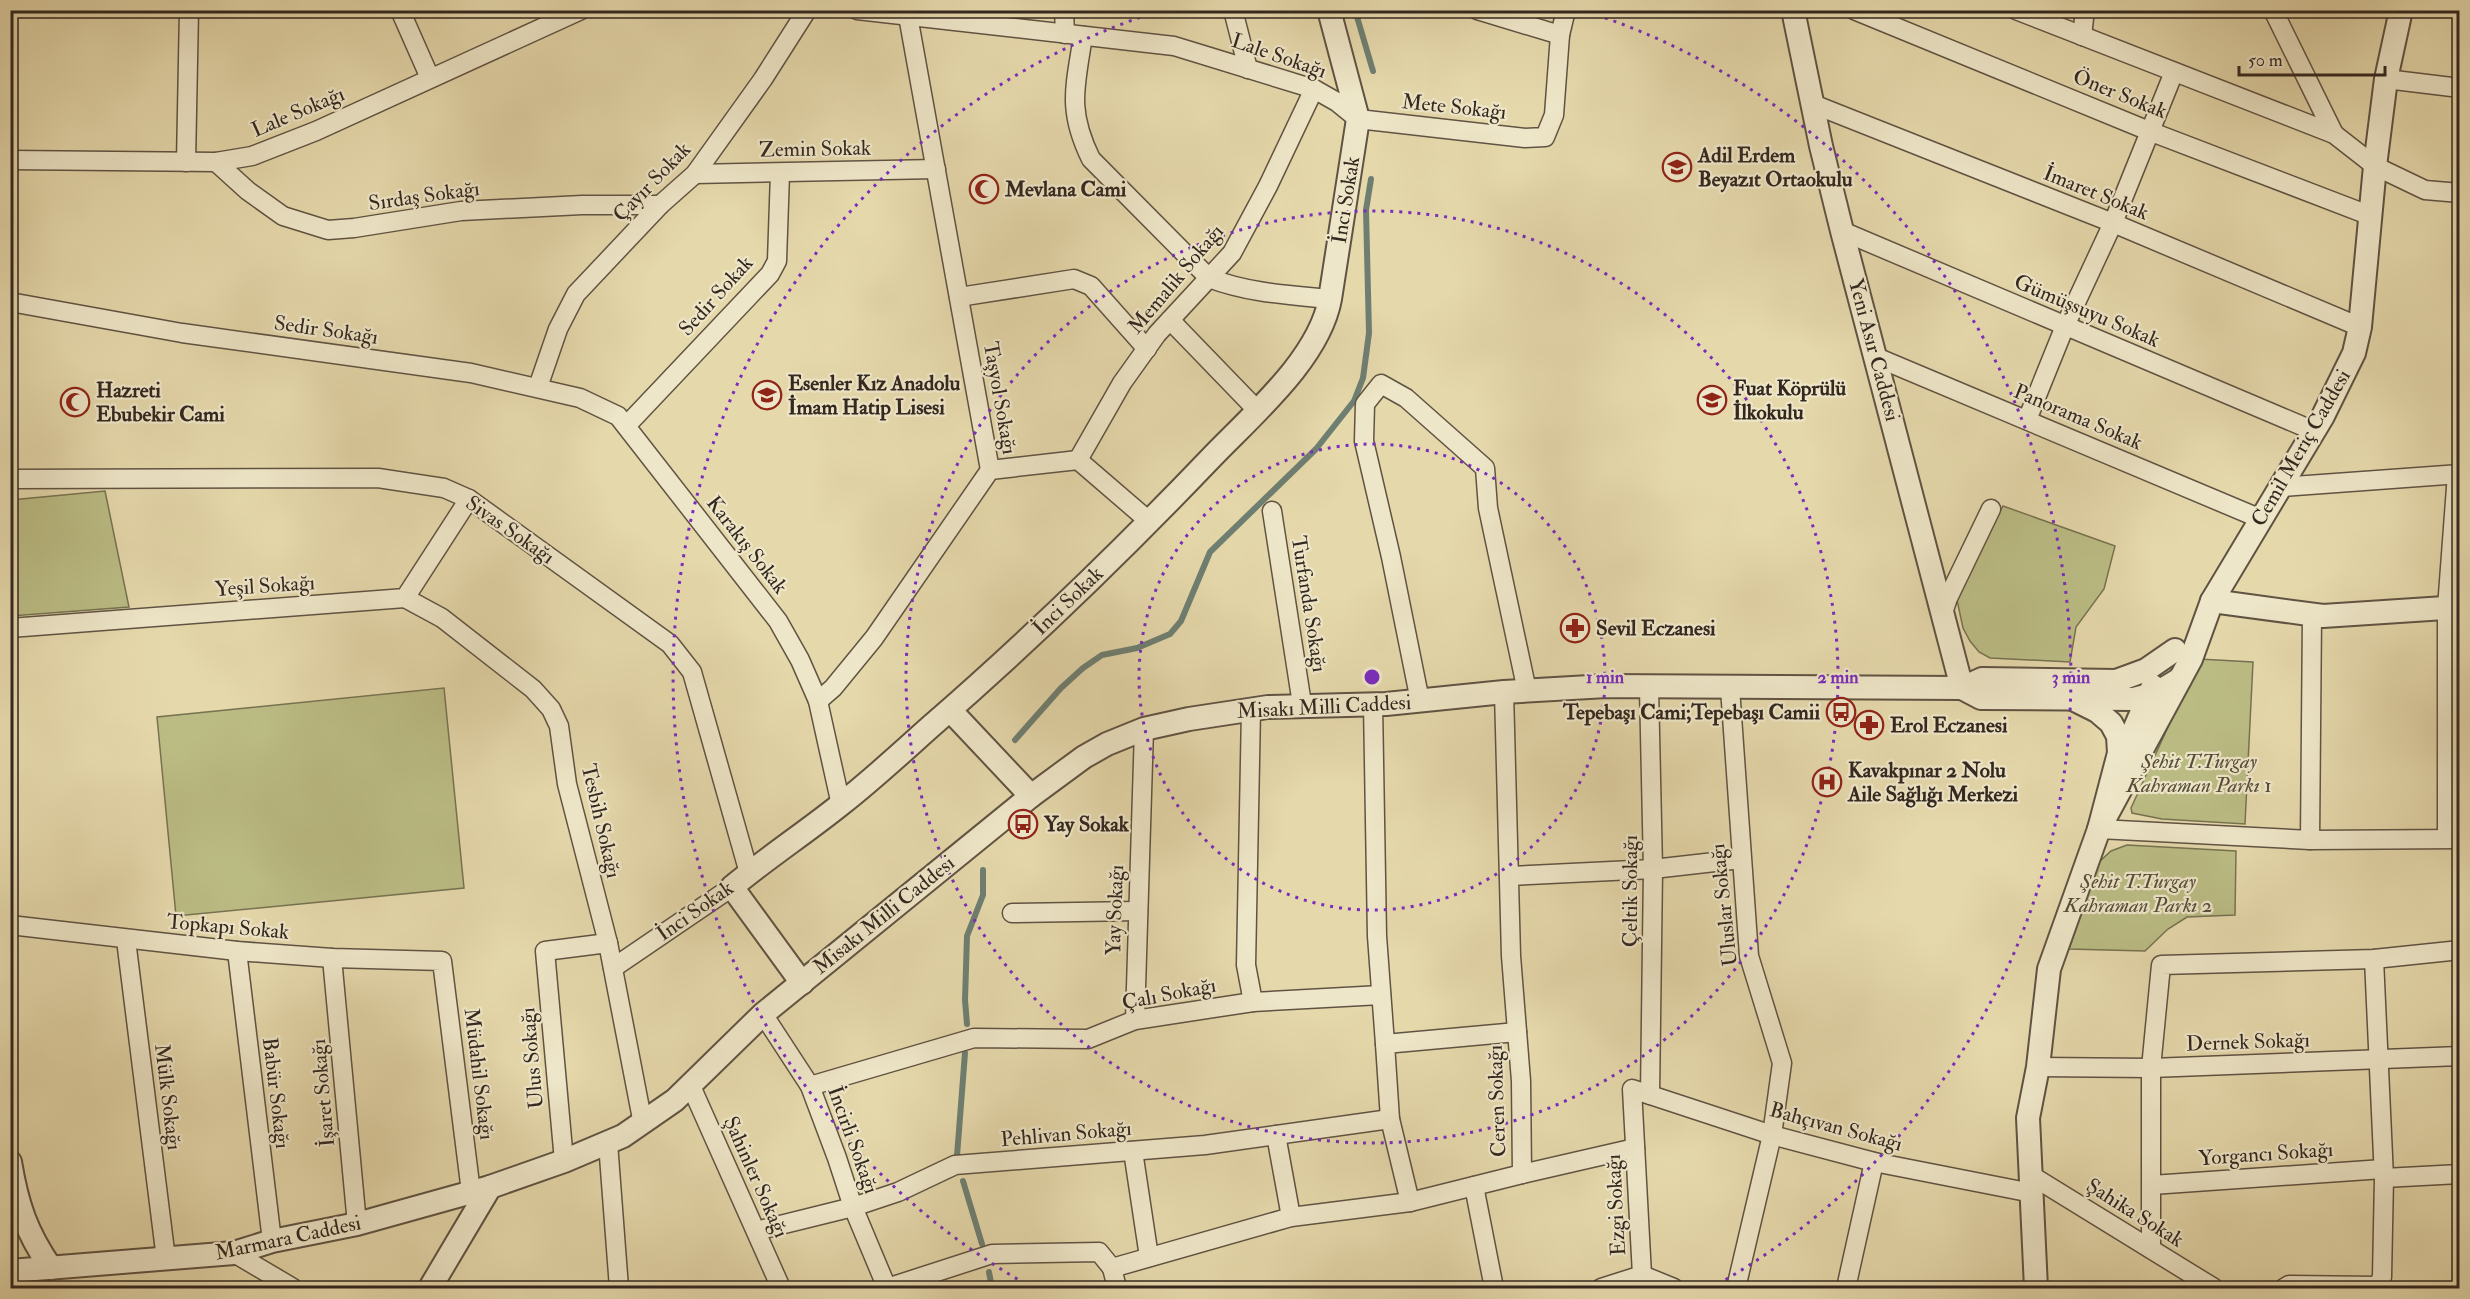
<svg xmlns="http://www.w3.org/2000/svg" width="2470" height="1299" font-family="'IM FELL Double Pica',serif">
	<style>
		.green { fill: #bbbc84; stroke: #777252; stroke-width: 1.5 }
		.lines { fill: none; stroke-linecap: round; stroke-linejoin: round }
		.stream { stroke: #6e7f72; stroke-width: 6 }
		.minor-casing { stroke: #605343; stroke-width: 21 }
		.tertiary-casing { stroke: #605343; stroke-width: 26 }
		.minor { stroke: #eee6c8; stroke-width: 18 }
		.tertiary { stroke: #eee6c8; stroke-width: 22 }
		.ring { fill: none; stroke: #7b2cbf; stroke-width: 3; stroke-dasharray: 3 6 }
		.labels { text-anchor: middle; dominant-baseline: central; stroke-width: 4.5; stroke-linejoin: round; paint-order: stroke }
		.street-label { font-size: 21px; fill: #332720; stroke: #eee6c8 }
		.poi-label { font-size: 21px; font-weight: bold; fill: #332720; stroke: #eee6c8; text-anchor: start }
		.park-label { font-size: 21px; font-style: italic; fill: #554c39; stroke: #eee6c8 }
		.centre { fill: #7b2cbf; stroke: #eee6c8; stroke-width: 3 }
		.ring-label { font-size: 18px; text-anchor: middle; font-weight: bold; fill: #7b2cbf; stroke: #eee6c8; stroke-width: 4.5; stroke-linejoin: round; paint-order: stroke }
	</style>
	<rect width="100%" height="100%" fill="#e5d8ab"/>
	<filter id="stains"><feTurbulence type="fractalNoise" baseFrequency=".00333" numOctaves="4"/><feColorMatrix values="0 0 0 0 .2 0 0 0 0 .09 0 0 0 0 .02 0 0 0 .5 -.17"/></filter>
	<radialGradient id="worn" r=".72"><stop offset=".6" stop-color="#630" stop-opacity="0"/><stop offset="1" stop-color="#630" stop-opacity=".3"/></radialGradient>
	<g class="green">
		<path d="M105,491L129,607L11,616V500Z"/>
		<path d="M2003,506L2115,546L2104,589L2076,627L2070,662L1990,658L1979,652L1970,641L1963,628L1957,600L1958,592Z"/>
		<path d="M2199,659L2253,662L2245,824L2162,819L2132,813L2131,808Z"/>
		<path d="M444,688L464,888L176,916L157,717Z"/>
		<path d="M2127,845L2236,851L2235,915L2187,917L2168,929L2145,951L2069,949L2099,862L2111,851Z"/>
		<path d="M237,1282L261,1288H74Z"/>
	</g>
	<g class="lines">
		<g class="stream">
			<path d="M1355,10L1373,71"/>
			<path d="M1015,740L1061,688L1083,668L1102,655L1137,648L1170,634L1181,621L1210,552L1316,449L1354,401L1363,378L1369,333L1366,210L1371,179"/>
			<path d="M967,1024L965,1000L967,936L983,895V870"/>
			<path d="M957,1156L965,1053"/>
			<path d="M963,1181L982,1244"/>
			<path d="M989,1272L992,1288"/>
		</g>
		<g class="minor-casing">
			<g id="minor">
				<path d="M400,10L430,78"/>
				<path d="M857,10L1174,46L1314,89L1337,102L1358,119L1525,138L1545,137L1554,115L1560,35L1566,10"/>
				<path d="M1064,10L1065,34"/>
				<path d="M1233,10L1248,69"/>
				<path d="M1477,10L1560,35"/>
				<path d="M1854,10L2149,131L2371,216"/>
				<path d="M2016,10L2334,134L2375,166L2425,190L2460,193"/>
				<path d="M2273,10L2334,134"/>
				<path d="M1083,36C1075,88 1067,110 1091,159L1209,278C1248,293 1289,295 1330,299"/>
				<path d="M2082,36L2085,10"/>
				<path d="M2386,79L2460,88"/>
				<path d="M1813,104L2113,223L2360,327"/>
				<path d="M10,160L216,162L252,156L316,131L581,10"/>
				<path d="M186,162L189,10"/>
				<path d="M216,162L248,191L283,216L328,230L354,228L461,211L582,205H660"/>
				<path d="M695,174L936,169"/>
				<path d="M1842,231L2314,431"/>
				<path d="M959,297L1074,279L1091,286L1147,349"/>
				<path d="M10,302L182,333L471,373L580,398L618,416L778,621L800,660L818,701"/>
				<path d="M1170,320L1257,410"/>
				<path d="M1876,357L2261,519"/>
				<path d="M538,387L558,329L576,294L660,205L695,174L763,79L807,10"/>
				<path d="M2027,420L2065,326L2113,223L2174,72"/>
				<path d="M627,425L770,274L777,261L780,173"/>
				<path d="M1078,460L1122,383L1157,334L1232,253L1268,186L1314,89"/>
				<path d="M990,470L1078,460L1150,522"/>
				<path d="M10,479L378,478L444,488L469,499L670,644L692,672L749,873"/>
				<path d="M2281,487L2460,474"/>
				<path d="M1272,511L1302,704"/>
				<path d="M405,598L442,618L533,689L551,709L559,726L567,784L608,943L643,1124"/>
				<path d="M1943,613L1948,598L1991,509"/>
				<path d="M10,628L405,598L469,499"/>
				<path d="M1649,688L1653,869L1650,1095"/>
				<path d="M1730,688L1749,956L1782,1063L1772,1135L1736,1288"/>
				<path d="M1420,701L1391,557L1364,441L1365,404L1381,384L1406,398L1485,468L1488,508L1527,691"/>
				<path d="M1373,704L1377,936L1385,1044"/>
				<path d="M1251,710L1246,965L1253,1002"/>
				<path d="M841,805L818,701L833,688L874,638L990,470L908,16"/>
				<path d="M2099,829L2310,840L2460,839"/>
				<path d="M2447,838V608L2457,474"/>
				<path d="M2310,840L2312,615"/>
				<path d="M1509,876L1653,869L1741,859"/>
				<path d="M1012,913L1138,911"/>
				<path d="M10,925L237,951L332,958L442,961L471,1192"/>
				<path d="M126,940L166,1259"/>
				<path d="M237,951L272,1241"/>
				<path d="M332,958L357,1224"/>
				<path d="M613,968L732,887"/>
				<path d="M763,1014L810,1086L837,1158L853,1207L887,1288"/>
				<path d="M1135,1020L1144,729"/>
				<path d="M2038,1067L2151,1068L2460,1056"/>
				<path d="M690,1084L781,1288"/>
				<path d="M810,1086L974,1038L1088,1039L1135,1020L1253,1002L1381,995"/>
				<path d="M1276,1135L1291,1217"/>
				<path d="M608,1143L619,1288"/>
				<path d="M1133,1151L1149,1257"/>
				<path d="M564,1161L545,951L608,943"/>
				<path d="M1522,1174L1635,1148"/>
				<path d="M2032,1176L2214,1288"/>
				<path d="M2384,1178L2460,1174"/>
				<path d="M2152,1185L2383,1169"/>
				<path d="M1474,1186L1494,1288"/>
				<path d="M1410,1202L1390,1119L1385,1044L1517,1032"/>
				<path d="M756,1231L853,1207L898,1192L955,1165L1205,1145L1390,1119"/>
				<path d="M2151,1249V1068L2161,965L2374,959L2460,950"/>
				<path d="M234,1253L293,1288"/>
				<path d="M1642,1275L1674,1288"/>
				<path d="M887,1288L992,1254L1099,1252L1112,1268"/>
				<path d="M1117,1288L1112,1268L1291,1217L1410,1202L1522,1174L1521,1081L1511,956L1504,692"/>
				<path d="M1601,1288L1642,1275L1632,1089L1772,1135L1874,1162L2032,1193"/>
				<path d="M1846,1288L1874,1162"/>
				<path d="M2284,1288L2289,1285L2378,1286L2382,1277L2384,1178L2374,959"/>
			</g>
		</g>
		<g class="tertiary-casing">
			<g id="tertiary">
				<path d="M1793,10L1821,146L1842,231L1962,688"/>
				<path d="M2212,601L2323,616L2460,607"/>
				<path d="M1962,688L1981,698L2134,699L2157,693L2180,679"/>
				<path d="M950,710L1031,796"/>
				<path d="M2121,760L2153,686"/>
				<path d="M2099,829L2191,659L2212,601L2323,416L2354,353L2360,327L2375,166L2386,79L2401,10"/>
				<path d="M802,983L732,887C767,858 805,833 840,805C871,781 900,754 929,728C1027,643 1120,553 1210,459C1252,415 1319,359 1330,299L1358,119L1329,10"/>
				<path d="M10,1162C17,1204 26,1232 51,1268"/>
				<path d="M10,1271L234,1253L272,1241L357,1224L490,1187L564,1161L623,1136L675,1100L763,1014L1031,796L1084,757L1107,744L1144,729L1189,719L1268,707L1386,704L1504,692L1607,686L1962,688L1982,679L2116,681L2146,670L2175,650"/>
				<path d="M430,1288L490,1187"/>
				<path d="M2036,1288L2028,1118L2038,1067L2049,969L2099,829L2119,753L2118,736L2111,723L2097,711L2073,699"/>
			</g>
		</g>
		<use href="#minor" class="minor"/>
		<use href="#tertiary" class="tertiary"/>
	</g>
	<g class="ring">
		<circle cx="1372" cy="677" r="233"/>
		<circle cx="1372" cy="677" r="466"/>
		<path d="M1033 1288A699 699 0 0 1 1156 12M1588 12A699 699 0 0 1 1711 1288"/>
	</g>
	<defs>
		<g id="school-ring" transform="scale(1.5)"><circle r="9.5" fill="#eee6c8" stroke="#8f2418" stroke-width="1.5"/><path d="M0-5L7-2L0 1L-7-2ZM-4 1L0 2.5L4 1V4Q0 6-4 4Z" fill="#8f2418"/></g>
		<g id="mosque-ring" transform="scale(1.5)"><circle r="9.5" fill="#eee6c8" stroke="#8f2418" stroke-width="1.5"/><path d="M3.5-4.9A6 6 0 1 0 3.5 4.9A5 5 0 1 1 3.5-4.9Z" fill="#8f2418"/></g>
		<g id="pharmacy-ring" transform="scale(1.5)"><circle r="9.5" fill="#eee6c8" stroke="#8f2418" stroke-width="1.5"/><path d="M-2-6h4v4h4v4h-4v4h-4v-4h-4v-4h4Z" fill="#8f2418"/></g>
		<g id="bus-ring" transform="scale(1.5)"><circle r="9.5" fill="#eee6c8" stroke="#8f2418" stroke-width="1.5"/><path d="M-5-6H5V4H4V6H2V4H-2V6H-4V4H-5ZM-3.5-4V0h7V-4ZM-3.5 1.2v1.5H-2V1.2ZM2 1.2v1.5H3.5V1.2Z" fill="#8f2418"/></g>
		<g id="hospital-ring" transform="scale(1.5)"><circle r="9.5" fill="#eee6c8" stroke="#8f2418" stroke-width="1.5"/><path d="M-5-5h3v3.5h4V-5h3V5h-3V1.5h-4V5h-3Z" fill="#8f2418"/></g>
	</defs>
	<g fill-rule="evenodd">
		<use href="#school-ring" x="1677" y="167"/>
		<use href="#mosque-ring" x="984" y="189"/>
		<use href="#school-ring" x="767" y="395"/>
		<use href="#school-ring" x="1712" y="400"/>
		<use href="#mosque-ring" x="75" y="402"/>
		<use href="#pharmacy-ring" x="1575" y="628"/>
		<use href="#bus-ring" x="1841" y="712"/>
		<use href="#pharmacy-ring" x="1869" y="725"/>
		<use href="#hospital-ring" x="1827" y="782"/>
		<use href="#bus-ring" x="1023" y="824"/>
	</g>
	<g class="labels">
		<g class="street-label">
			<text transform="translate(1279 56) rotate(19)">Lale Sokağı</text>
			<text transform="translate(2120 94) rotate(22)">Öner Sokak</text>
			<text transform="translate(1454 107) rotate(6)">Mete Sokağı</text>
			<text transform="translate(298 112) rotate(-23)">Lale Sokağı</text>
			<text transform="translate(815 149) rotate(-1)">Zemin Sokak</text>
			<text transform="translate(652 182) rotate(-46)">Çayır Sokak</text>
			<text transform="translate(2096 193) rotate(22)">İmaret Sokak</text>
			<text transform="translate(424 196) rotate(-8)">Sırdaş Sokağı</text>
			<text transform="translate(1346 200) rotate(-81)">İnci Sokak</text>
			<text transform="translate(1176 279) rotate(-50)">Memalik Sokağı</text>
			<text transform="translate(716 296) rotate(-48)">Sedir Sokak</text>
			<text transform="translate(2087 311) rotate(23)">Gümüşsuyu Sokak</text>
			<text transform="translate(326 330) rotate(8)">Sedir Sokağı</text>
			<text transform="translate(1874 350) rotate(75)">Yeni Asır Caddesi</text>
			<text transform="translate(1000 398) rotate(80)">Taşyol Sokağı</text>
			<text transform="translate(2078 417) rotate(23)">Panorama Sokak</text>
			<text transform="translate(2301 448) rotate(-60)">Cemil Meriç Caddesi</text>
			<text transform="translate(510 530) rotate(35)">Sivas Sokağı</text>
			<text transform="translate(747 545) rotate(52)">Karakış Sokak</text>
			<text transform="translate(265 586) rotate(-4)">Yeşil Sokağı</text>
			<text transform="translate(1068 601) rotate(-44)">İnci Sokak</text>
			<text transform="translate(1309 604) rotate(81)">Turfanda Sokağı</text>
			<text transform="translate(1324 707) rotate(-3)">Misakı Milli Caddesi</text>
			<text transform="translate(601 821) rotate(77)">Tesbih Sokağı</text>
			<text transform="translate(1630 891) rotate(-90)">Çeltik Sokağı</text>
			<text transform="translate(1724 905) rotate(-96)">Uluslar Sokağı</text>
			<text transform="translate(1115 910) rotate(-88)">Yay Sokağı</text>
			<text transform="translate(695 911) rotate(-35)">İnci Sokak</text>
			<text transform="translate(884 915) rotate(-39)">Misakı Milli Caddesi</text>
			<text transform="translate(228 927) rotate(5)">Topkapı Sokak</text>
			<text transform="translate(1169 994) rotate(-11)">Çalı Sokağı</text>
			<text transform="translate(2248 1042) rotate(-2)">Dernek Sokağı</text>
			<text transform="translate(532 1058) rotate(-95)">Ulus Sokağı</text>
			<text transform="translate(479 1074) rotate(83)">Müdahil Sokağı</text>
			<text transform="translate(276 1093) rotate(83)">Babür Sokağı</text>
			<text transform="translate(323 1093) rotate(-95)">İşaret Sokağı</text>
			<text transform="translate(168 1097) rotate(83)">Mülk Sokağı</text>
			<text transform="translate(1497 1101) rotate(-92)">Ceren Sokağı</text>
			<text transform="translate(1836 1127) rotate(15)">Bahçıvan Sokağı</text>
			<text transform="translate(1066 1134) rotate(-5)">Pehlivan Sokağı</text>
			<text transform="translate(853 1140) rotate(70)">İncirli Sokağı</text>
			<text transform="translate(2266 1154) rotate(-4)">Yorgancı Sokağı</text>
			<text transform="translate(756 1177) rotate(66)">Şahinler Sokağı</text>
			<text transform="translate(1616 1205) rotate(-93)">Ezgi Sokağı</text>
			<text transform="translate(2135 1213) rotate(32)">Şahika Sokak</text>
			<text transform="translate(288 1238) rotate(-12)">Marmara Caddesi</text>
		</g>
		<g class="poi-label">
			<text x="1698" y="155">Adil Erdem<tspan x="1698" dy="24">Beyazıt Ortaokulu</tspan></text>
			<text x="1005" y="189">Mevlana Cami</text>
			<text x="788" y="383">Esenler Kız Anadolu<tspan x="788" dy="24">İmam Hatip Lisesi</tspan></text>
			<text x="1733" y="388">Fuat Köprülü<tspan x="1733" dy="24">İlkokulu</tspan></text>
			<text x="96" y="390">Hazreti<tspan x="96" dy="24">Ebubekir Cami</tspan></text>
			<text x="1596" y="628">Sevil Eczanesi</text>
			<text x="1820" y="712" text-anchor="end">Tepebaşı Cami;Tepebaşı Camii</text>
			<text x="1890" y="725">Erol Eczanesi</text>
			<text x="1848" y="770">Kavakpınar 2 Nolu<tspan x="1848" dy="24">Aile Sağlığı Merkezi</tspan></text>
			<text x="1044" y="824">Yay Sokak</text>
		</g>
		<g class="park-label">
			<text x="2199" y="761">Şehit T.Turgay<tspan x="2199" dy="24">Kahraman Parkı 1</tspan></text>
			<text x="2138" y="881">Şehit T.Turgay<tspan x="2138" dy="24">Kahraman Parkı 2</tspan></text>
		</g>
	</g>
	<circle cx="1372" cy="677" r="9" class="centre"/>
	<g class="ring-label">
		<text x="1605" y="683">1 min</text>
		<text x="1838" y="683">2 min</text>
		<text x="2071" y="683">3 min</text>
	</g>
	<rect width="2470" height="1299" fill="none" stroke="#e5d8ab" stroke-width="36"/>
	<rect x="12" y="12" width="2446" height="1275" fill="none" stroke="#332720" stroke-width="3"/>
	<rect x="18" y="18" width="2434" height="1263" fill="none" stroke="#332720" stroke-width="1.5"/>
	<path d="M2239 66v9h146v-9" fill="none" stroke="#332720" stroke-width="3"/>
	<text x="2248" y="66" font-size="18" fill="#332720" stroke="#eee6c8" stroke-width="4.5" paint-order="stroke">50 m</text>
	<rect width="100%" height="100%" filter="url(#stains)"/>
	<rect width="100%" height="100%" fill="url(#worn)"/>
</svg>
